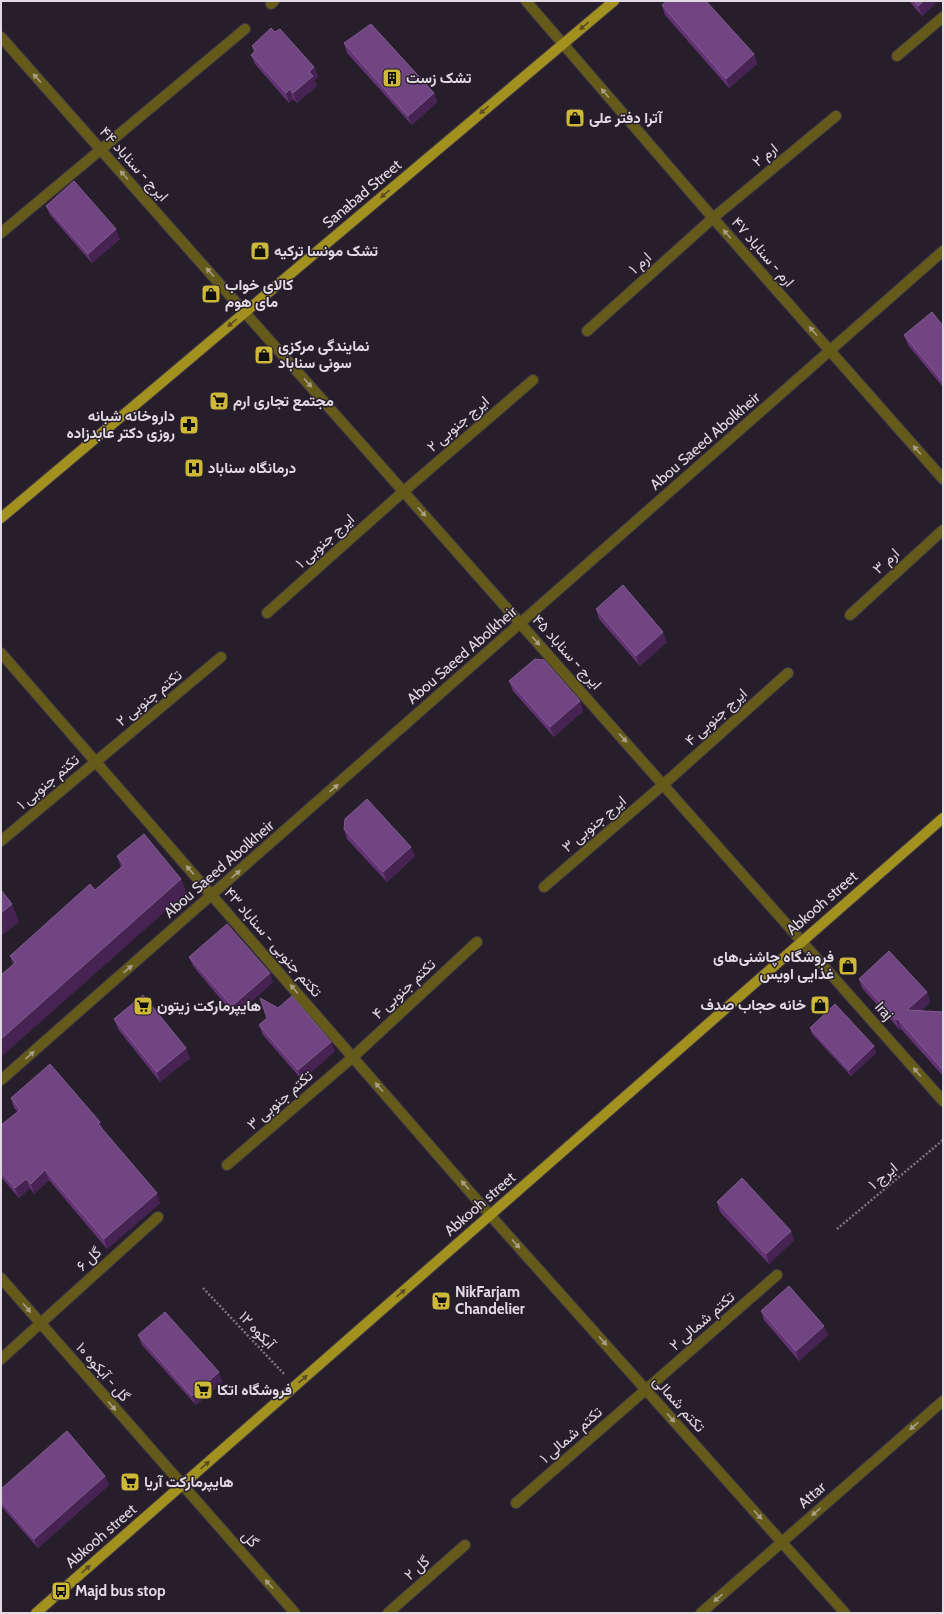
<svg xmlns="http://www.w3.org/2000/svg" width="944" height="1614" font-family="Cabin,Vazirmatn,sans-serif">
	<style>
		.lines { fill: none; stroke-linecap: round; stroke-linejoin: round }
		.minor-casing { stroke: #413846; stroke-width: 12 }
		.major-casing { stroke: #413846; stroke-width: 12 }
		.path { stroke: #7c7480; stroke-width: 2.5; stroke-dasharray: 2 2; stroke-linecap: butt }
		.minor { stroke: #645a19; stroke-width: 10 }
		.major { stroke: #a3911f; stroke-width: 10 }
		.wall { fill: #633375 }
		.shaded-wall { fill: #462353 }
		.building { fill: #714581; stroke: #825c90 }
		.oneway { fill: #594c27 }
		.oneway2 { fill: #a9a088 }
		.labels { text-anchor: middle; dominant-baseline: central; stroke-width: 3; stroke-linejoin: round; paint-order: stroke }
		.poi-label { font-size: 15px; font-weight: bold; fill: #e1dae3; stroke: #271e2c; text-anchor: start }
		.street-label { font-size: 15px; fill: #e1dae3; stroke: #271e2c }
	</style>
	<rect width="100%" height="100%" fill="#271e2c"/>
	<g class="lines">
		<g class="minor-casing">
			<g id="minor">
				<path d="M526,1L713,218L943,479"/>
				<path d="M271,4L274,1"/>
				<path d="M1,37L943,1101"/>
				<path d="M897,56L943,17"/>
				<path d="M1,233L245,29"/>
				<path d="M587,331L713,218L836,116"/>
				<path d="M267,613L404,491L533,380"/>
				<path d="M850,615L943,530"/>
				<path d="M1,653L490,1215L845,1613"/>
				<path d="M1,841L221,657"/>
				<path d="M544,887L664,784L788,673"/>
				<path d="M1,1080L943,251"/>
				<path d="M227,1165L353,1057L477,942"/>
				<path d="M1,1278L295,1613"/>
				<path d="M1,1359L158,1217"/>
				<path d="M516,1503L777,1275"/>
				<path d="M388,1613L465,1545"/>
				<path d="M701,1613L943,1401"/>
			</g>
		</g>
		<g class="major-casing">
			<g id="major">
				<path d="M1,518L614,1"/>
				<path d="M36,1613L943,818"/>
			</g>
		</g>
		<g class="path">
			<path d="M837,1229L943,1140"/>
			<path d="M203,1288L285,1375"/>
		</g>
		<use href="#minor" class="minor"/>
		<use href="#major" class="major"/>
	</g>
	<g class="wall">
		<path d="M909,1H938L922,16Z"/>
		<path d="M662,5L754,54L757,64L729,88L665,15Z"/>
		<path d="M275,32L314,67L318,77L314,80L317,86L297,103L293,99L289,103L255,64L251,55L254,52L252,46Z"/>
		<path d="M344,43L434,93L437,102L412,125L347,53Z"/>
		<path d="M46,206L120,239L92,263L50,215Z"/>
		<path d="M943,326V387L908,345L904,335Z"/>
		<path d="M596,609L667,642L640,666L599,619Z"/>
		<path d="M509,681L580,701L583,711L554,737L513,691Z"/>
		<path d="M344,829L415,856L387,882L347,839Z"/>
		<path d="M117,856L181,879L186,893L13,964L10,956L95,890L121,867Z"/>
		<path d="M189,957L273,982L235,1016L193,966Z"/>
		<path d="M859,979L927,992L930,1002L921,1011L943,1012V1076L901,1029L900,1030L862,988Z"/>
		<path d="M278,1008L335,1051L302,1080L263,1035L259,1025Z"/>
		<path d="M114,1019L190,1058L160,1082L118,1029Z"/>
		<path d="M810,1028L874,1046L876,1053L851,1076L812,1034Z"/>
		<path d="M11,1098L100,1122L103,1130L160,1203L107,1249L49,1180L34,1194L30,1188L19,1198L1,1177V1125L18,1112L14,1108Z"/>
		<path d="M717,1202L791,1231L794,1240L769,1264L720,1212Z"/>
		<path d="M761,1311L828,1335L799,1361L764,1320Z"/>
		<path d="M138,1335L219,1372L222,1382L196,1405L142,1345Z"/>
		<path d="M105,1476L109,1485L38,1548L1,1506V1489Z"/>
	</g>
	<g class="shaded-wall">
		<path d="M924,1H938L922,16L918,6Z"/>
		<path d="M754,54L757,64L729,88L726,79Z"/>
		<path d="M314,67L318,77L314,80L317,86L297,103L293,93L309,72Z"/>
		<path d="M290,89L293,99L289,103L286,93Z"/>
		<path d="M434,93L437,102L412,125L408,116Z"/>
		<path d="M116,229L120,239L92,263L88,254Z"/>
		<path d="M663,632L667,642L640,666L636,656Z"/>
		<path d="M580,701L583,711L554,737L550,727Z"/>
		<path d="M411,847L415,856L387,882L383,872Z"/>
		<path d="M181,879L186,893L1,1057V1039Z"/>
		<path d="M12,904L19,922L1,936V913Z"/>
		<path d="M270,973L273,982L235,1016L232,1006Z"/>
		<path d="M927,992L930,1002L911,1020L907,1010Z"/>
		<path d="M898,1019L901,1029L900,1030L896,1020Z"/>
		<path d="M331,1042L335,1051L302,1080L298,1070Z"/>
		<path d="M874,1046L876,1053L851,1076L849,1070Z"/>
		<path d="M186,1048L190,1058L160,1082L157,1072Z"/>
		<path d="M100,1122L104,1132L98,1124Z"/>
		<path d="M45,1170L49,1180L34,1194L31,1184Z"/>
		<path d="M26,1179L30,1188L19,1198L15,1188Z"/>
		<path d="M157,1193L160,1203L107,1249L104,1239Z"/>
		<path d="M791,1231L794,1240L769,1264L766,1254Z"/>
		<path d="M824,1326L828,1335L799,1361L796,1351Z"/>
		<path d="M219,1372L222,1382L196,1405L192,1396Z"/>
		<path d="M105,1476L109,1485L38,1548L34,1539Z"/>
	</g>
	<g class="building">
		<path d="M667,1H706L754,54L726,79L662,5Z"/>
		<path d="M914,1H924L918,6Z"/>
		<path d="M371,24L434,93L408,116L344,43Z"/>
		<path d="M271,28L275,32L280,29L314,67L309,72L313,76L293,93L290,89L286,93L251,55L256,50L252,46Z"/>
		<path d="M74,181L116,229L88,254L46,206Z"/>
		<path d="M932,312L943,326V382L904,335Z"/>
		<path d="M623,585L663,632L636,656L596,609Z"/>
		<path d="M535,659L544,660L580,701L550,727L509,681Z"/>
		<path d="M367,799L411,847L383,872L344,829L345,819Z"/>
		<path d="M144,834L181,879L1,1039V975L16,962L10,956L90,884L95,890L124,865L117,856Z"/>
		<path d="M1,890L12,904L1,913Z"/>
		<path d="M227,924L270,973L232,1006L189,957Z"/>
		<path d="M889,951L927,992L907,1010L943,1012V1070L898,1019L896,1020L859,979Z"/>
		<path d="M143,995L186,1048L157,1072L114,1019Z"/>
		<path d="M292,996L331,1042L298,1070L259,1025L267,1018L260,998L278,1008Z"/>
		<path d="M835,1004L874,1046L849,1070L810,1028Z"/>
		<path d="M50,1064L100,1122L98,1124L157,1193L104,1239L45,1170L31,1184L26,1179L15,1188L1,1172V1125L20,1110L11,1098Z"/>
		<path d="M742,1178L791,1231L766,1254L717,1202Z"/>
		<path d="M789,1286L824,1326L796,1351L761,1311Z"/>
		<path d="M165,1312L219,1372L192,1396L138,1335Z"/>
		<path d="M67,1431L105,1476L34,1539L1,1501V1489Z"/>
	</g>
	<defs><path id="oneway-solid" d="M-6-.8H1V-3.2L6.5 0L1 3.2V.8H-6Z"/></defs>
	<g class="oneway">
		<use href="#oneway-solid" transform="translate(584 26) rotate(140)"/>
		<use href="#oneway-solid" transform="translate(484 110) rotate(140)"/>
		<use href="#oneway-solid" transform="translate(385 194) rotate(140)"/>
		<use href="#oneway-solid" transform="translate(232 323) rotate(140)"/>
		<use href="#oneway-solid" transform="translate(401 1293) rotate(-41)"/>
		<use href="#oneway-solid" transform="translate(303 1379) rotate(-41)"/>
		<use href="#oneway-solid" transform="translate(205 1465) rotate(-41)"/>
		<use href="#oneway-solid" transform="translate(86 1569) rotate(-41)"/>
	</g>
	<g class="oneway2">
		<use href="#oneway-solid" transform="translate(37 78) rotate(-132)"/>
		<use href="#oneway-solid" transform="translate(605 93) rotate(-131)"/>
		<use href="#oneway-solid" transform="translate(124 175) rotate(-132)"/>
		<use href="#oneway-solid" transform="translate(727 234) rotate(-131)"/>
		<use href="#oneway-solid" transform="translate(210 272) rotate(-132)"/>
		<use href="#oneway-solid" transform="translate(813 331) rotate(-131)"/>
		<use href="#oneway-solid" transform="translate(308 383) rotate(48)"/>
		<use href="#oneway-solid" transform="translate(917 450) rotate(-131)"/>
		<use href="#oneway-solid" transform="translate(422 512) rotate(48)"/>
		<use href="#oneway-solid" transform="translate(536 641) rotate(48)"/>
		<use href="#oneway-solid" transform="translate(623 738) rotate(48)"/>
		<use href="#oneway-solid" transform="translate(334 788) rotate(-41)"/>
		<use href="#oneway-solid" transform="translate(190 870) rotate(-131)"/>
		<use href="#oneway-solid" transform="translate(236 874) rotate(-41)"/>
		<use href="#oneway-solid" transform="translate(128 969) rotate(-41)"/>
		<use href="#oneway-solid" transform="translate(294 989) rotate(-131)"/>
		<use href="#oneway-solid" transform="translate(30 1055) rotate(-41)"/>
		<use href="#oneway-solid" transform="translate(917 1072) rotate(-131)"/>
		<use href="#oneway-solid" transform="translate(379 1087) rotate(-131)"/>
		<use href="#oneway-solid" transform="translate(465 1185) rotate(-131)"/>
		<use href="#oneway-solid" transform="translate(516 1244) rotate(48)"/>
		<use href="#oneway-solid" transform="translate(27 1308) rotate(49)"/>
		<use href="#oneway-solid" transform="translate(603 1341) rotate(48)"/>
		<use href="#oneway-solid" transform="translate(112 1406) rotate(49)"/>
		<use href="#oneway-solid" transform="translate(671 1418) rotate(48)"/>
		<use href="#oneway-solid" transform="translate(914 1426) rotate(139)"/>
		<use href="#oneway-solid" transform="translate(816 1512) rotate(139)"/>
		<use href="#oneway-solid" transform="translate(758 1515) rotate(48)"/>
		<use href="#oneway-solid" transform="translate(269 1584) rotate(-132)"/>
		<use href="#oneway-solid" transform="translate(718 1598) rotate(139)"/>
	</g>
	<defs>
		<g id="building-square" transform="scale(1)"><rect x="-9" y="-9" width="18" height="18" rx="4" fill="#ceb838" stroke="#271e2c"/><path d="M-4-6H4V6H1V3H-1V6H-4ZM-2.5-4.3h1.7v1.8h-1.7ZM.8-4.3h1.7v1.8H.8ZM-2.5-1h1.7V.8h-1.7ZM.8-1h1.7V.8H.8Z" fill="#111"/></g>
		<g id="shop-square" transform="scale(1)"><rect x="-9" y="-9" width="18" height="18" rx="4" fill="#ceb838" stroke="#271e2c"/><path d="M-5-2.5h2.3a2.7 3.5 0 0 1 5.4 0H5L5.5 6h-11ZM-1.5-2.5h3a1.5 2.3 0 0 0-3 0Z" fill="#111"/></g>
		<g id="supermarket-square" transform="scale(1)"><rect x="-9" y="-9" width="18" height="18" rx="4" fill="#ceb838" stroke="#271e2c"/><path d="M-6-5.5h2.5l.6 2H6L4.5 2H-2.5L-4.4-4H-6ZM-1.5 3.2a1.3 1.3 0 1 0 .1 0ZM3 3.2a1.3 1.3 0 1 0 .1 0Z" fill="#111"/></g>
		<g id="pharmacy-square" transform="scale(1)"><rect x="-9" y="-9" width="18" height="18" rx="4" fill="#ceb838" stroke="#271e2c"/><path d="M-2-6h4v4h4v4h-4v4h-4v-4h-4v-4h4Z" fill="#111"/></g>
		<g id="hospital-square" transform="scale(1)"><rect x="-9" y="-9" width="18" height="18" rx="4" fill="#ceb838" stroke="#271e2c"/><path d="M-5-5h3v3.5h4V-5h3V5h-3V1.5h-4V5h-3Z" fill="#111"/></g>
		<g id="bus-square" transform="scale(1)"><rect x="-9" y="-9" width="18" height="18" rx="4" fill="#ceb838" stroke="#271e2c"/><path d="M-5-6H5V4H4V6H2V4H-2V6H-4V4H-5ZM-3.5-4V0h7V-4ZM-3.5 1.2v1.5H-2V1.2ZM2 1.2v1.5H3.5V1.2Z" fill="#111"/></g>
	</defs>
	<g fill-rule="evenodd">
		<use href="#building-square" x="392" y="78"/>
		<use href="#shop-square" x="575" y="118"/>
		<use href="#shop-square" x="260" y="251"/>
		<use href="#shop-square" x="211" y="294"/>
		<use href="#shop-square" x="264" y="355"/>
		<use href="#supermarket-square" x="219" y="401"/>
		<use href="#pharmacy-square" x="189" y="425"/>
		<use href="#hospital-square" x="194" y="468"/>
		<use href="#shop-square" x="848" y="966"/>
		<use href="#shop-square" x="820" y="1005"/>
		<use href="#supermarket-square" x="143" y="1006"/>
		<use href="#supermarket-square" x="441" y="1301"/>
		<use href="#supermarket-square" x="203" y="1390"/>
		<use href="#supermarket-square" x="130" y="1482"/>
		<use href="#bus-square" x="61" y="1591"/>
	</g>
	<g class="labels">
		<g class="poi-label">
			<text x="406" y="78">تشک زست</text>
			<text x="589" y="118">آترا دفتر علی</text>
			<text x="274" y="251">تشک مونسا ترکیه</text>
			<text x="225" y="285">کالای خواب<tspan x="225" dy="17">مای هوم</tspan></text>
			<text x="278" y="346">نمایندگی مرکزی<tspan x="278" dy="17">سونی سناباد</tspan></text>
			<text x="233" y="401">مجتمع تجاری ارم</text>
			<text x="175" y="416" text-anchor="end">داروخانه شبانه<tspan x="175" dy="17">روزی دکتر عابدزاده</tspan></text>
			<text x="208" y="468">درمانگاه سناباد</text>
			<text x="834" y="957" text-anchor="end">فروشگاه چاشنی‌های<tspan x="834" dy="17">غذایی اویس</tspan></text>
			<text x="806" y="1005" text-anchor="end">خانه حجاب صدف</text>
			<text x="157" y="1006">هایپرمارکت زیتون</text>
			<text x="455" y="1292">NikFarjam<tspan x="455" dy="17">Chandelier</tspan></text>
			<text x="217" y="1390">فروشگاه اتکا</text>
			<text x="144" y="1482">هایپرمارکت آریا</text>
			<text x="75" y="1591">Majd bus stop</text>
		</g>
		<g class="street-label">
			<text transform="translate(765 155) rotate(-39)">ارم ۲</text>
			<text transform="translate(134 164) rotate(48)">ایرج - سناباد ۴۴</text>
			<text transform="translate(362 194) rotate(-40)">Sanabad Street</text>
			<text transform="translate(763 252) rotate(49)">ارم - سناباد ۴۷</text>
			<text transform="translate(640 263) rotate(-42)">ارم ۱</text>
			<text transform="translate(458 424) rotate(-41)">ایرج جنوبی ۲</text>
			<text transform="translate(705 441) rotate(-41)">Abou Saeed Abolkheir</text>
			<text transform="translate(325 541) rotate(-42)">ایرج جنوبی ۱</text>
			<text transform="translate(886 561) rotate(-43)">ارم ۳</text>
			<text transform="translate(567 652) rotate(48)">ایرج - سناباد ۴۵</text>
			<text transform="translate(462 655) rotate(-41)">Abou Saeed Abolkheir</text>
			<text transform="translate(149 698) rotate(-39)">تکتم جنوبی ۲</text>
			<text transform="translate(716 717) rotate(-42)">ایرج جنوبی ۴</text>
			<text transform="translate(48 782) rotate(-40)">تکتم جنوبی ۱</text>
			<text transform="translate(594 824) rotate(-40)">ایرج جنوبی ۳</text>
			<text transform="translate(219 869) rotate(-41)">Abou Saeed Abolkheir</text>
			<text transform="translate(822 903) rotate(-41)">Abkooh street</text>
			<text transform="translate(273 942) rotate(49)">تکتم جنوبی - سناباد ۴۳</text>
			<text transform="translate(404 989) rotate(-43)">تکتم جنوبی ۴</text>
			<text transform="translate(884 1011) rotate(49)">Iraj</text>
			<text transform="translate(280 1100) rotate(-41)">تکتم جنوبی ۳</text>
			<text transform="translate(883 1176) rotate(-40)">ایرج ۱</text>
			<text transform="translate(480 1204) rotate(-41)">Abkooh street</text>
			<text transform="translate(89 1259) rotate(-42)">گل ۶</text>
			<text transform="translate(702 1321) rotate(-41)">تکتم شمالی ۲</text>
			<text transform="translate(257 1330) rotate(47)">آبکوه ۱۲</text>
			<text transform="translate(103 1372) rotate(49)">گل - آبکوه ۱۰</text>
			<text transform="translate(679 1404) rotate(48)">تکتم شمالی</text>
			<text transform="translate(571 1435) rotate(-41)">تکتم شمالی ۱</text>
			<text transform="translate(812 1495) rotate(-41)">Attar</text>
			<text transform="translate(101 1536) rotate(-41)">Abkooh street</text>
			<text transform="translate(250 1539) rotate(48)">گل</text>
			<text transform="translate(417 1568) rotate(-41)">گل ۲</text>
		</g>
	</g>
	<rect width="944" height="1614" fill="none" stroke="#e1dae3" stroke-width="4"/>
</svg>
